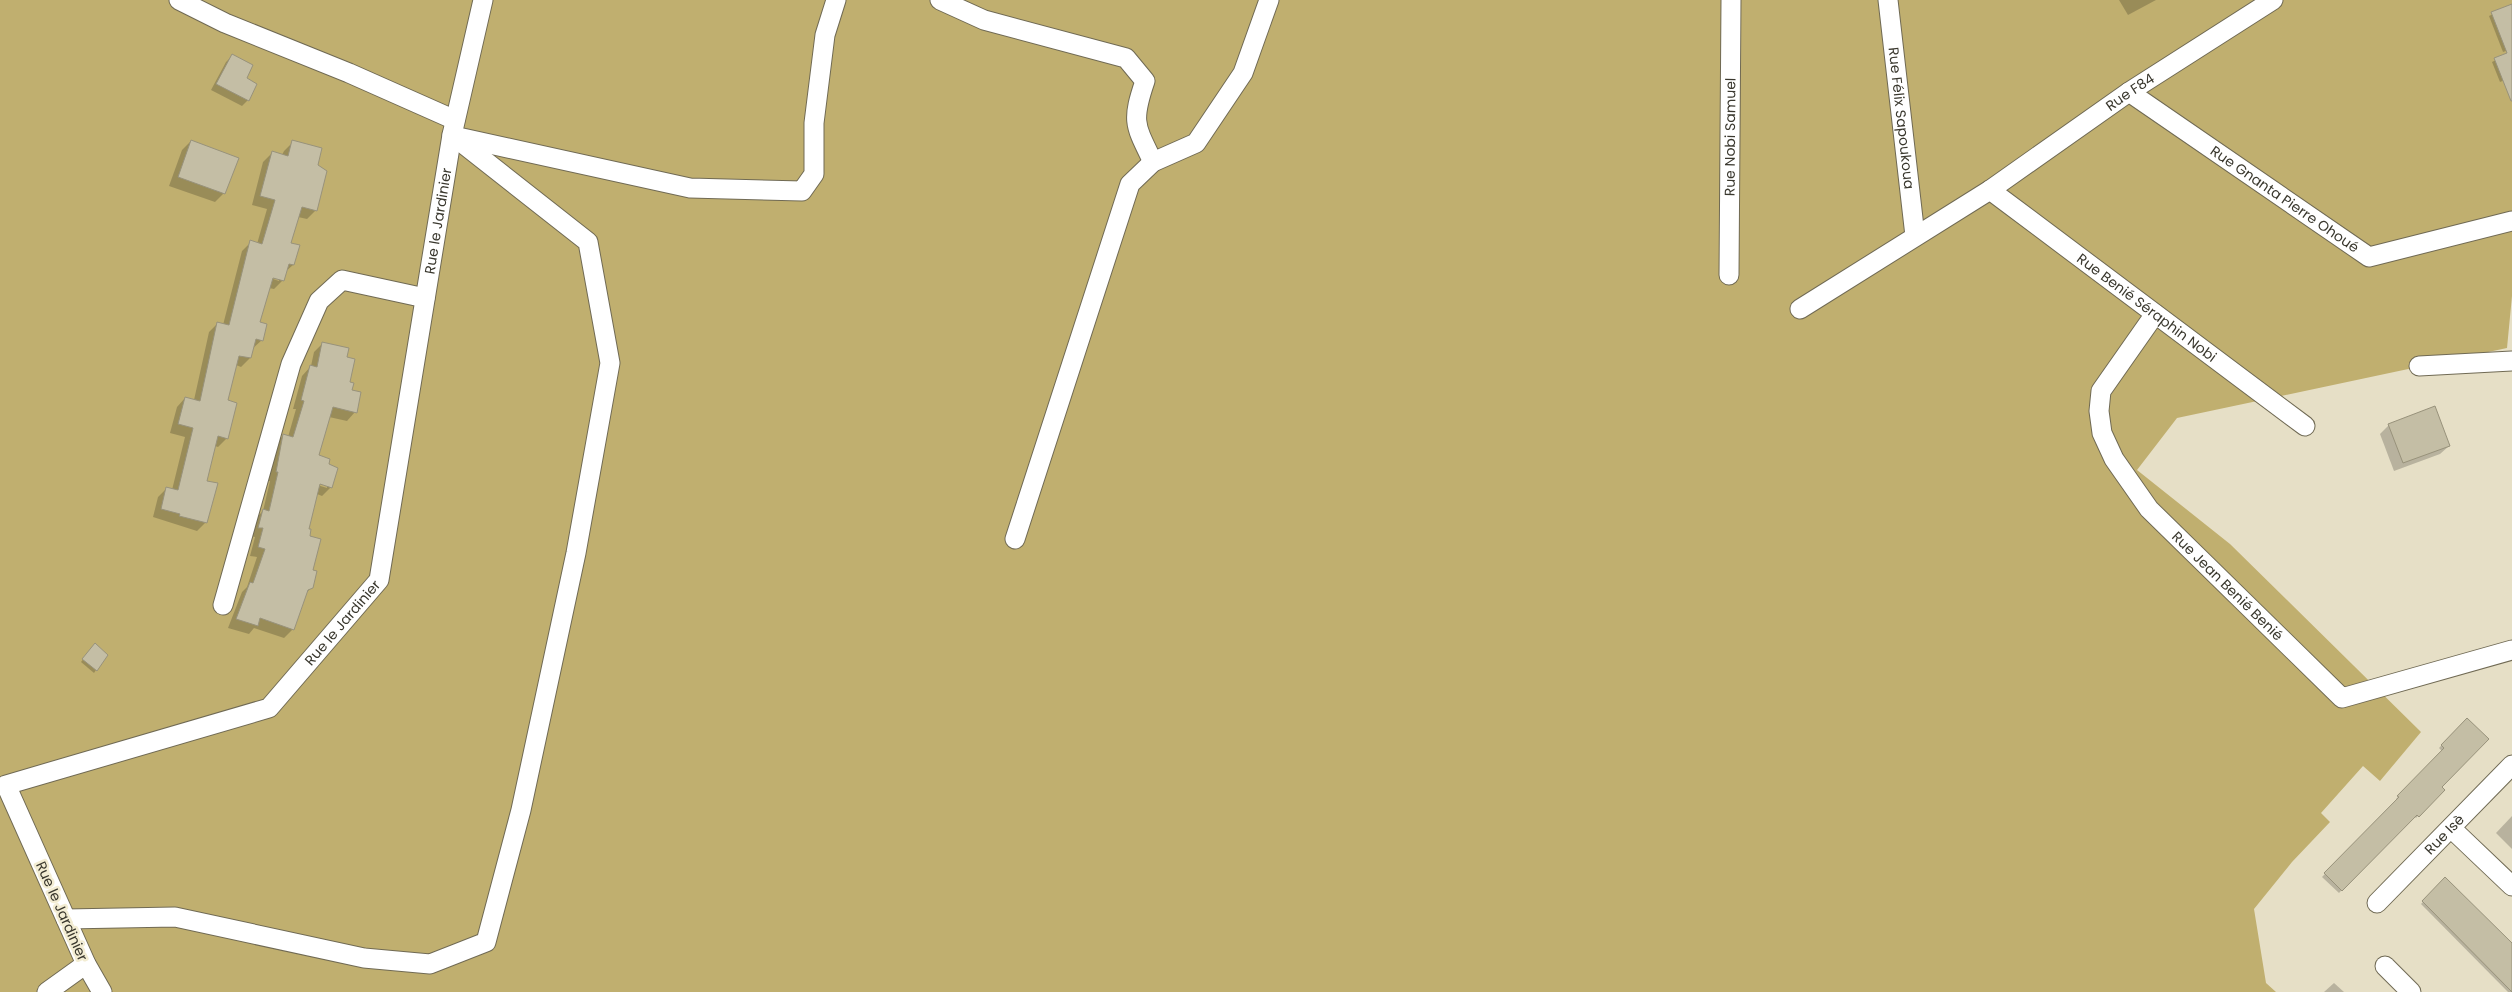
<svg xmlns="http://www.w3.org/2000/svg" width="2512" height="992" font-family="Poppins,sans-serif">
	<style>
		.green { fill: #c0af6f }
		.shadow { fill: #0003; fill-rule: evenodd }
		.building { fill: #c4bea5; stroke: #98927b }
		.lines { fill: none; stroke-linecap: round; stroke-linejoin: round }
		.street-casing { stroke: #706a54; stroke-width: 21 }
		.street { stroke: #fff; stroke-width: 19 }
		.labels { text-anchor: middle; dominant-baseline: central; stroke-width: 5; stroke-linejoin: round; paint-order: stroke }
		.street-label { font-size: 14px; fill: #3a382e; stroke: #f3edd3 }
	</style>
	<rect width="100%" height="100%" fill="#e6dfc6"/>
	<path class="green" d="M0,0H2512V296L2507,348L2177,418L2137,470L2230,544L2421,732L2380,781L2363,766L2321,813L2330,822L2292,862L2254,909L2266,983L2276,992H0Z"/>
	<g class="shadow">
		<path d="M2119,0H2156L2128,15Z"/>
		<path d="M2512,5V49L2503,52L2489,16Z"/>
		<path d="M2512,52V77L2500,82L2492,62Z"/>
		<path d="M232,56L245,79L248,100L242,106L211,90L226,62Z"/>
		<path d="M191,141L224,193L215,202L169,186L182,150Z"/>
		<path d="M293,142L317,165L316,210L307,219L298,217L290,244L298,246L293,265L285,272L283,280L274,289L269,288L259,322L262,340L252,349L250,358L241,367L236,365L227,401V438L218,447L215,446L206,482V522L197,531L153,517L158,497L167,488L172,490L185,437L170,433L177,407L185,398L194,400L209,332L218,323L223,325L242,251L251,242L257,244L267,209L252,205L263,162L272,153L282,155L284,151ZM267,277L279,278V281Z"/>
		<path d="M323,343L346,358L355,412L347,421L329,417L317,456L331,487L322,496L317,494L307,530L312,587L305,594L293,629L284,638L254,628L249,634L228,628L242,592L247,587L257,557L250,556L255,537L250,536L255,519L263,511L270,481H268L275,444L283,436L288,437L296,409H293L302,376L311,366L314,352ZM315,482L327,485V488L314,484Z"/>
		<path d="M2389,425L2449,446L2440,454L2394,471L2380,434Z"/>
		<path d="M93,647L96,670L94,673L81,662Z"/>
		<path d="M2467,719L2440,787L2443,790L2416,818L2414,816L2339,893L2322,877L2397,800L2396,799L2442,751L2439,748Z"/>
		<path d="M2512,816V849L2496,833Z"/>
		<path d="M2445,879L2512,947V992H2508L2421,904Z"/>
		<path d="M2334,983L2344,992H2324Z"/>
	</g>
	<g class="building">
		<path d="M2512,4V101H2511L2494,58L2507,53L2491,12Z"/>
		<path d="M232,54L253,65L247,78L257,84L249,101L216,84Z"/>
		<path d="M191,140L239,158L225,194L178,177Z"/>
		<path d="M292,140L322,148L318,165L327,171L317,211L302,207L291,243L300,245L294,265L289,264L284,281L273,278L260,322L267,324L263,341L256,339L251,358L239,356L228,400L237,403L228,439L218,436L207,481L218,483L207,523L179,516L180,514L161,509L166,487L178,490L193,428L178,424L185,397L200,401L217,322L229,325L250,240L262,244L275,200L260,196L272,151L288,156Z"/>
		<path d="M322,342L349,348L347,357L355,359L350,382L354,383L352,390L361,392L357,413L333,407L319,455L330,459L329,464L338,468L332,488L320,484L309,529H311L310,536L321,539L313,570L317,571L313,588L308,590L294,630L260,618L258,626L236,619L250,582L253,583L265,549L258,547L263,528H258L263,509L269,511L278,472H276L283,434L293,437L304,401L301,400L310,365L317,367Z"/>
		<path d="M2435,406L2450,446L2403,463L2388,424Z"/>
		<path d="M95,643L108,655L97,671L82,659Z"/>
		<path d="M2467,718L2489,739L2442,787L2445,790L2419,817L2417,815L2342,891L2324,873L2399,797L2397,796L2444,748L2441,745Z"/>
		<path d="M2445,877L2512,943V992L2422,901Z"/>
	</g>
	<g class="lines">
		<g class="street-casing">
			<g id="street">
				<path d="M179,0L225,23L349,73L455,120"/>
				<path d="M940,0L984,20L1126,58L1145,81C1131,122 1135,125 1153,162"/>
				<path id="s1" d="M1888,0L1915,236"/>
				<path id="s2" d="M2129,92L2369,257L2512,221"/>
				<path d="M458,137L690,188L802,191L814,174V123L825,35L836,0"/>
				<path id="s3" d="M1990,190L2305,426"/>
				<path id="s4" d="M1729,275L1731,0"/>
				<path id="s5" d="M1800,309L1990,190L2129,92L2273,0"/>
				<path id="s6" d="M2155,314L2101,391L2099,411L2102,433L2114,459L2149,509L2342,698L2512,650"/>
				<path d="M2419,366L2512,361"/>
				<path d="M1015,539L1130,184L1153,162L1196,143L1243,73L1269,0"/>
				<path d="M223,605L291,364L319,301L342,280L425,298"/>
				<path d="M2451,828L2512,886"/>
				<path id="s7" d="M2377,903L2512,765"/>
				<path d="M66,919L175,917L364,958L430,964L486,942L521,810L576,553L610,363L588,242L452,135"/>
				<path d="M2385,966L2411,992"/>
				<path d="M47,992L86,964"/>
				<path id="s8" d="M102,992L86,964L6,785L269,708L379,580L452,135L483,0"/>
			</g>
		</g>
		<use href="#street" class="street"/>
	</g>
	<g class="labels">
		<g class="street-label">
			<text stroke="none"><textPath href="#s5" startOffset="395">Rue F84</textPath></text>
			<text stroke="none"><textPath href="#s1" startOffset="119">Rue Félix Sapoukoua</textPath></text>
			<text stroke="none"><textPath href="#s4" startOffset="138">Rue Nobi Samuel</textPath></text>
			<text stroke="none"><textPath href="#s2" startOffset="189">Rue Gnanta Pierre Ohoué</textPath></text>
			<text stroke="none"><textPath href="#s8" startOffset="1035">Rue le Jardinier</textPath></text>
			<text stroke="none"><textPath href="#s3" startOffset="196">Rue Benié Séraphin Nobi</textPath></text>
			<text stroke="none"><textPath href="#s6" startOffset="336">Rue Jean Benié Benié</textPath></text>
			<text stroke="none"><textPath href="#s8" startOffset="615">Rue le Jardinier</textPath></text>
			<text stroke="none"><textPath href="#s7" startOffset="96">Rue Isè</textPath></text>
			<text transform="translate(62 911) rotate(66)">Rue le Jardinier</text>
		</g>
	</g>
</svg>
